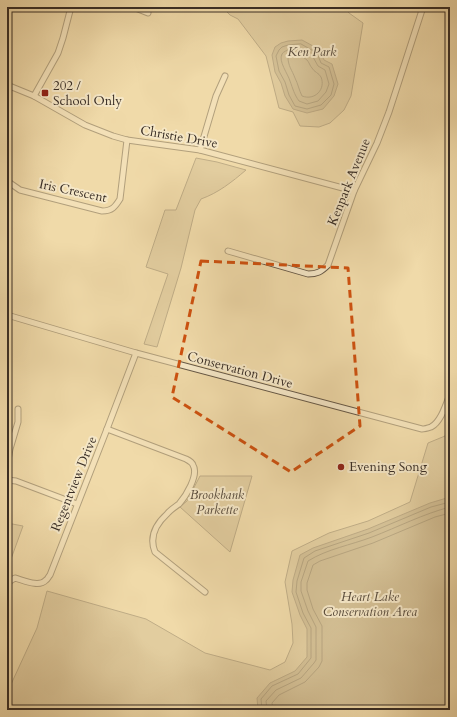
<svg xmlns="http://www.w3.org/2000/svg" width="457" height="717" font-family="Cardo,serif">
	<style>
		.green { fill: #d1bd93; stroke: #84755c }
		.water { fill: #b19f7c; stroke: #817159 }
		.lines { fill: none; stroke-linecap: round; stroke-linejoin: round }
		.shore { stroke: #746650; stroke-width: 1 }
		.stream { stroke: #817159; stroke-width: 2 }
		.street-casing { stroke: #665846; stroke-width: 7 }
		.street { stroke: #f5e7c7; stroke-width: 5 }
		.marked { fill: none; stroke: #ce5210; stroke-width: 3; stroke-dasharray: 8 5; stroke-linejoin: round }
		.poi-dot { fill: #8f2418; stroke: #f5e7c7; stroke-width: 1.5 }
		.labels { text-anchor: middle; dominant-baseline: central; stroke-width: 4; stroke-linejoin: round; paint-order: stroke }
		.park-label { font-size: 13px; font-style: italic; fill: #574a3b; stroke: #f5e7c7 }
		.poi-label { font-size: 13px; fill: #382d25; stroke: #f5e7c7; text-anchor: start }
		.street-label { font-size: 13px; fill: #382d25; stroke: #f5e7c7 }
	</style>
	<rect width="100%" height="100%" fill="#f0daa9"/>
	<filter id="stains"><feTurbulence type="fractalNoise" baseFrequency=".005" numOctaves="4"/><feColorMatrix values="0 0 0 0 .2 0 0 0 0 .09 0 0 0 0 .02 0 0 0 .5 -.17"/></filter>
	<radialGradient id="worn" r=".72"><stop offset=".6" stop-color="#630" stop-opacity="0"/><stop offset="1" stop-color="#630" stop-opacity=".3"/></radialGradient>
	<g class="green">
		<path d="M222,7H344L349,13L363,23L351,96L344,110L330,123L319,127L300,126L293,112L279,108L266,56L238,19L230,15Z"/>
		<path d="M196,158L217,162L246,170C232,182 218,193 201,199L195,210L181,268L157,347L144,344L168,274L146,267L165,210H176Z"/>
		<path d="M450,424V710H7V693L37,628L47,591L146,619L205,653L270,670L285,662L293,643L292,624L285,582L292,551L329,533L368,521L410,502L428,443L445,436Z"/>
		<path d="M200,476H252L230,552L180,507L187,501Z"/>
		<path d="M7,523L23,526L7,570Z"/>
	</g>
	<g class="water">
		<path d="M302,40L313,46L320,51L324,60L332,64L338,84L334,96L323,109L307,113L293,109L285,96L281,83L275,72L272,55L275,47L281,43L288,41Z"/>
		<path d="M450,497V710H258L257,698L270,683L295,671L307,657V629L300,615L292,592L293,580L300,555L313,548L368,529L430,503Z"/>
	</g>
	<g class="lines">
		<g class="shore">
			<path d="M301,44L317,53L321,63L329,67L334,84L331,95L321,105L307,109L295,106L289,95L285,82L279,71L276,56L279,50L282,47L288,45Z"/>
			<path d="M300,49L313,57L318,66L325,70L329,84L326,92L318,101L307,104L299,101C294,94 293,89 290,81C288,74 278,61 282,54C285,49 295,49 300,49Z"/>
			<path d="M299,55C302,57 305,58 307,60C309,62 310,66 312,68C314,72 319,73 321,77C326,89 315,101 302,96C299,90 298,84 295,78C292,70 288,66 288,57L290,56Z"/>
			<path d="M262,710L261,699L272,686L298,674L311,658V628L303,613L296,592L297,581L304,558L315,551L369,533L431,507L450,502"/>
			<path d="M267,710L266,701L276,690L301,678L314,663L316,660V627L308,611L301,591V582L308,561C327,549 351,545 372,537C398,527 423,514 450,507"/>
			<path d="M273,710L272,703L279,695L305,682L319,667L322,661V626L313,609L307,590V583L313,565L320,561L373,543L435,517L450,513"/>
		</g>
		<path class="stream" d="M215,710L226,706L246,707L259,709"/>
		<g class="street-casing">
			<g id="street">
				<path d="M133,7L148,13"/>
				<path d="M7,85L34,96L85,125L113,136L127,140L200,150L354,191"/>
				<path d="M34,96L58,53L63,38L71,7"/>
				<path d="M200,150L216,96L225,76"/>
				<path d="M7,181L20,190L102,211C112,211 115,207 120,199L127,140"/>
				<path d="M228,251L308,274C317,274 321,272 328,265L354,191L377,143L389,112L423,7"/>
				<path d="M7,315L136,353L422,429C424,429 428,428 431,427C441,422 446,404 450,394"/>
				<path d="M107,429L186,459C188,460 192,462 193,465C199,475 186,496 179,504C175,507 170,510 167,514C156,524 149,537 155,552L205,592"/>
				<path d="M7,466L10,449L18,422V409"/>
				<path d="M7,480L16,481L77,504"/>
				<path d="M7,586L10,581L15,578C23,580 39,588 46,580C48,579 48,577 50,575L107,429L136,353"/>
			</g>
		</g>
		<use href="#street" class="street"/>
	</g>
	<path d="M0 0H457V717H0ZM201,261L348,268L360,426L291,472L172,397Z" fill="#f0daa9" fill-opacity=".55" fill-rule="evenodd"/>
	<path class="marked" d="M201,261L348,268L360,426L291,472L172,397Z"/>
	<g class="poi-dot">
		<rect x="41" y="89" width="8" height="8" rx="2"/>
		<circle cx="341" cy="467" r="4"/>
	</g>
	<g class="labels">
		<g class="park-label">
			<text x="312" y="52">Ken Park</text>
			<text x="217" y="495">Brookbank<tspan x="217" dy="15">Parkette</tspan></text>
			<text x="370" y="597">Heart Lake<tspan x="370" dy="15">Conservation Area</tspan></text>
		</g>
		<g class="poi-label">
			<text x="53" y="86">202 /<tspan x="53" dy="15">School Only</tspan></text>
			<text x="349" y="467">Evening Song</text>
		</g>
		<g class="street-label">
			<text transform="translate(179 137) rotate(10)">Christie Drive</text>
			<text transform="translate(349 182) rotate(-68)">Kenpark Avenue</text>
			<text transform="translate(73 191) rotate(12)">Iris Crescent</text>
			<text transform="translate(240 370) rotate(15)">Conservation Drive</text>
			<text transform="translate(74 484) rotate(-68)">Regentview Drive</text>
		</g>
	</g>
	<rect width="457" height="717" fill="none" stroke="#f0daa9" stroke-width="24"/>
	<rect x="8" y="8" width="441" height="701" fill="none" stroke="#382d25" stroke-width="2"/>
	<rect x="12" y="12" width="433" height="693" fill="none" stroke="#382d25"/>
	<rect width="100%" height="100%" filter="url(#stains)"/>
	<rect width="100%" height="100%" fill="url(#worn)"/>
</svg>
